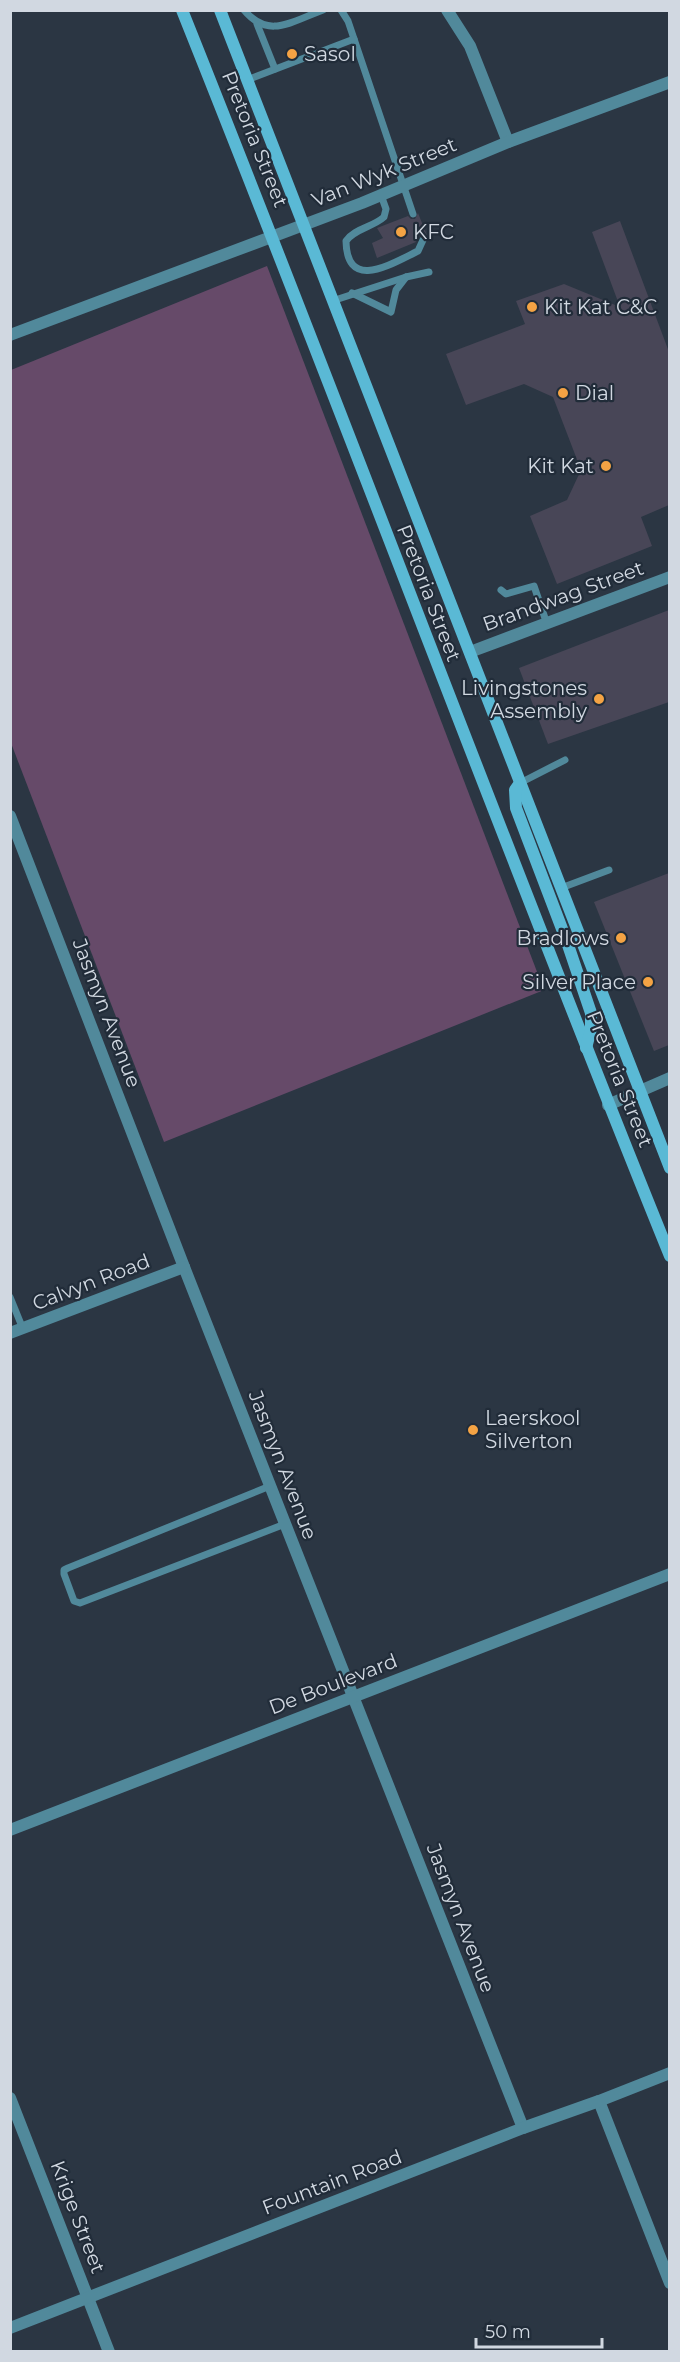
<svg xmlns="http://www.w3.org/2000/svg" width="680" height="2362" font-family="Montserrat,sans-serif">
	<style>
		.green { fill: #664a69 }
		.building { fill: #484657 }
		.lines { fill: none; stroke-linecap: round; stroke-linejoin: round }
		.lane { stroke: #51899b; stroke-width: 7 }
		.street { stroke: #51899b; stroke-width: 12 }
		.secondary { stroke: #5ab9d5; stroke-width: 12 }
		.poi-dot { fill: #f4a344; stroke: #212c39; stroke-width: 2 }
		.labels { text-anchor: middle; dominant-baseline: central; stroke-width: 4.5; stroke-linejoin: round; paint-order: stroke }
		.poi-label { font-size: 20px; fill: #d1d8e1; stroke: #212c39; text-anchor: start }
		.street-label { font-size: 20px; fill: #d1d8e1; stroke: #212c39 }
	</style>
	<rect width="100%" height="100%" fill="#2b3643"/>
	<path class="green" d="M267,266L544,990L164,1142L11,743V370Z"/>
	<g class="building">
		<path d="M418,213L428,238L425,235H420L416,242L377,258L372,243L383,238L377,228L408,216L411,219H415Z"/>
		<path d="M620,221L669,352V505L641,517L652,546L557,584L530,516L567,500L581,470L553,397L524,384L466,405L446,354L525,324L516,301L564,284L620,307L592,232Z"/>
		<path d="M669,610V702L548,744L519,668Z"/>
		<path d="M669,873V1045L654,1051L594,902Z"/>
	</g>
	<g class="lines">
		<g class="lane">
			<path d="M244,10C269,40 292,21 323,10"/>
			<path d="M341,10L348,21L413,214"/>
			<path d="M257,24L275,69"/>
			<path d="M247,80L354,39"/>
			<path d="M381,195L386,209L384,217C373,227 354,229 346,241C347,292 391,264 418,251L423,240"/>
			<path d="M352,293L391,312L396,290L406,277"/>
			<path d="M332,301L406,277L429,272"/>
			<path d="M501,590L506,594L534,586L547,624"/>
			<path d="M520,783L565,760"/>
			<path d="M561,888L609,870"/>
			<path d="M10,1297L23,1329"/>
			<path d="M270,1486L68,1568L64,1570V1574L74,1601L80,1603L285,1524"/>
		</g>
		<g class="street">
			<path d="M447,10L470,46L508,142"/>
			<path d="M10,335L362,203L508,142L670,82"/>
			<path d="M470,652L670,577"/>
			<path d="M10,816L184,1267L523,2128"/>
			<path d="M608,1105L670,1078"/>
			<path d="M10,1333L184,1267"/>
			<path d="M10,1830L670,1574"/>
			<path d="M10,2098L109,2352"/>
			<path d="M599,2101L670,2283"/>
			<path d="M10,2328L523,2128L599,2101L670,2073"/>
		</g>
		<g class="secondary">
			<path d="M182,10C348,424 502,842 670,1256"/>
			<path d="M220,10L670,1168"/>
			<path d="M520,783L515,790L516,808L567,942L591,1013V1029L586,1048"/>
		</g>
	</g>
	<g class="poi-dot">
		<circle cx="292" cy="54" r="6"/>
		<circle cx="401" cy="232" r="6"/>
		<circle cx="532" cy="307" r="6"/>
		<circle cx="563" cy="393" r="6"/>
		<circle cx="606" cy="466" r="6"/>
		<circle cx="599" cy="699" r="6"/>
		<circle cx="621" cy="938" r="6"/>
		<circle cx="648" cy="982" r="6"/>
		<circle cx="473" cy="1430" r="6"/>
	</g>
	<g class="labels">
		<g class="poi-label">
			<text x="304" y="54">Sasol</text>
			<text x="413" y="232">KFC</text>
			<text x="544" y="307">Kit Kat C&amp;C</text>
			<text x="575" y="393">Dial</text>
			<text x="594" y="466" text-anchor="end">Kit Kat</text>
			<text x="587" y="688" text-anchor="end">Livingstones<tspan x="587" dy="23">Assembly</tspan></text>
			<text x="609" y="938" text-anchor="end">Bradlows</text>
			<text x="636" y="982" text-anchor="end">Silver Place</text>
			<text x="485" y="1418">Laerskool<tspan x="485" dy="23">Silverton</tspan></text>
		</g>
		<g class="street-label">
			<text transform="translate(255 139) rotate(68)">Pretoria Street</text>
			<text transform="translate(384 172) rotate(-22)">Van Wyk Street</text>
			<text transform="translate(429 593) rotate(69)">Pretoria Street</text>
			<text transform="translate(563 596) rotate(-20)">Brandwag Street</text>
			<text transform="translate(107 1013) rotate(69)">Jasmyn Avenue</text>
			<text transform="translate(620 1079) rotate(68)">Pretoria Street</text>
			<text transform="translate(91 1282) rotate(-21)">Calvyn Road</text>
			<text transform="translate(283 1465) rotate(69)">Jasmyn Avenue</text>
			<text transform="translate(333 1684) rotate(-21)">De Boulevard</text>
			<text transform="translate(461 1918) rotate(69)">Jasmyn Avenue</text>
			<text transform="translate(332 2182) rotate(-21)">Fountain Road</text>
			<text transform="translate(78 2217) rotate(69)">Krige Street</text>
		</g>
	</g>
	<rect width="680" height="2362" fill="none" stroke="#d1d8e1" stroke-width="24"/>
	<path d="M476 2338v9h126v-9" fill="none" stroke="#d1d8e1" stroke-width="3"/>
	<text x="485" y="2338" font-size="18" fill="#d1d8e1" stroke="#212c39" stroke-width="4.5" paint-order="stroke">50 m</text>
</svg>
